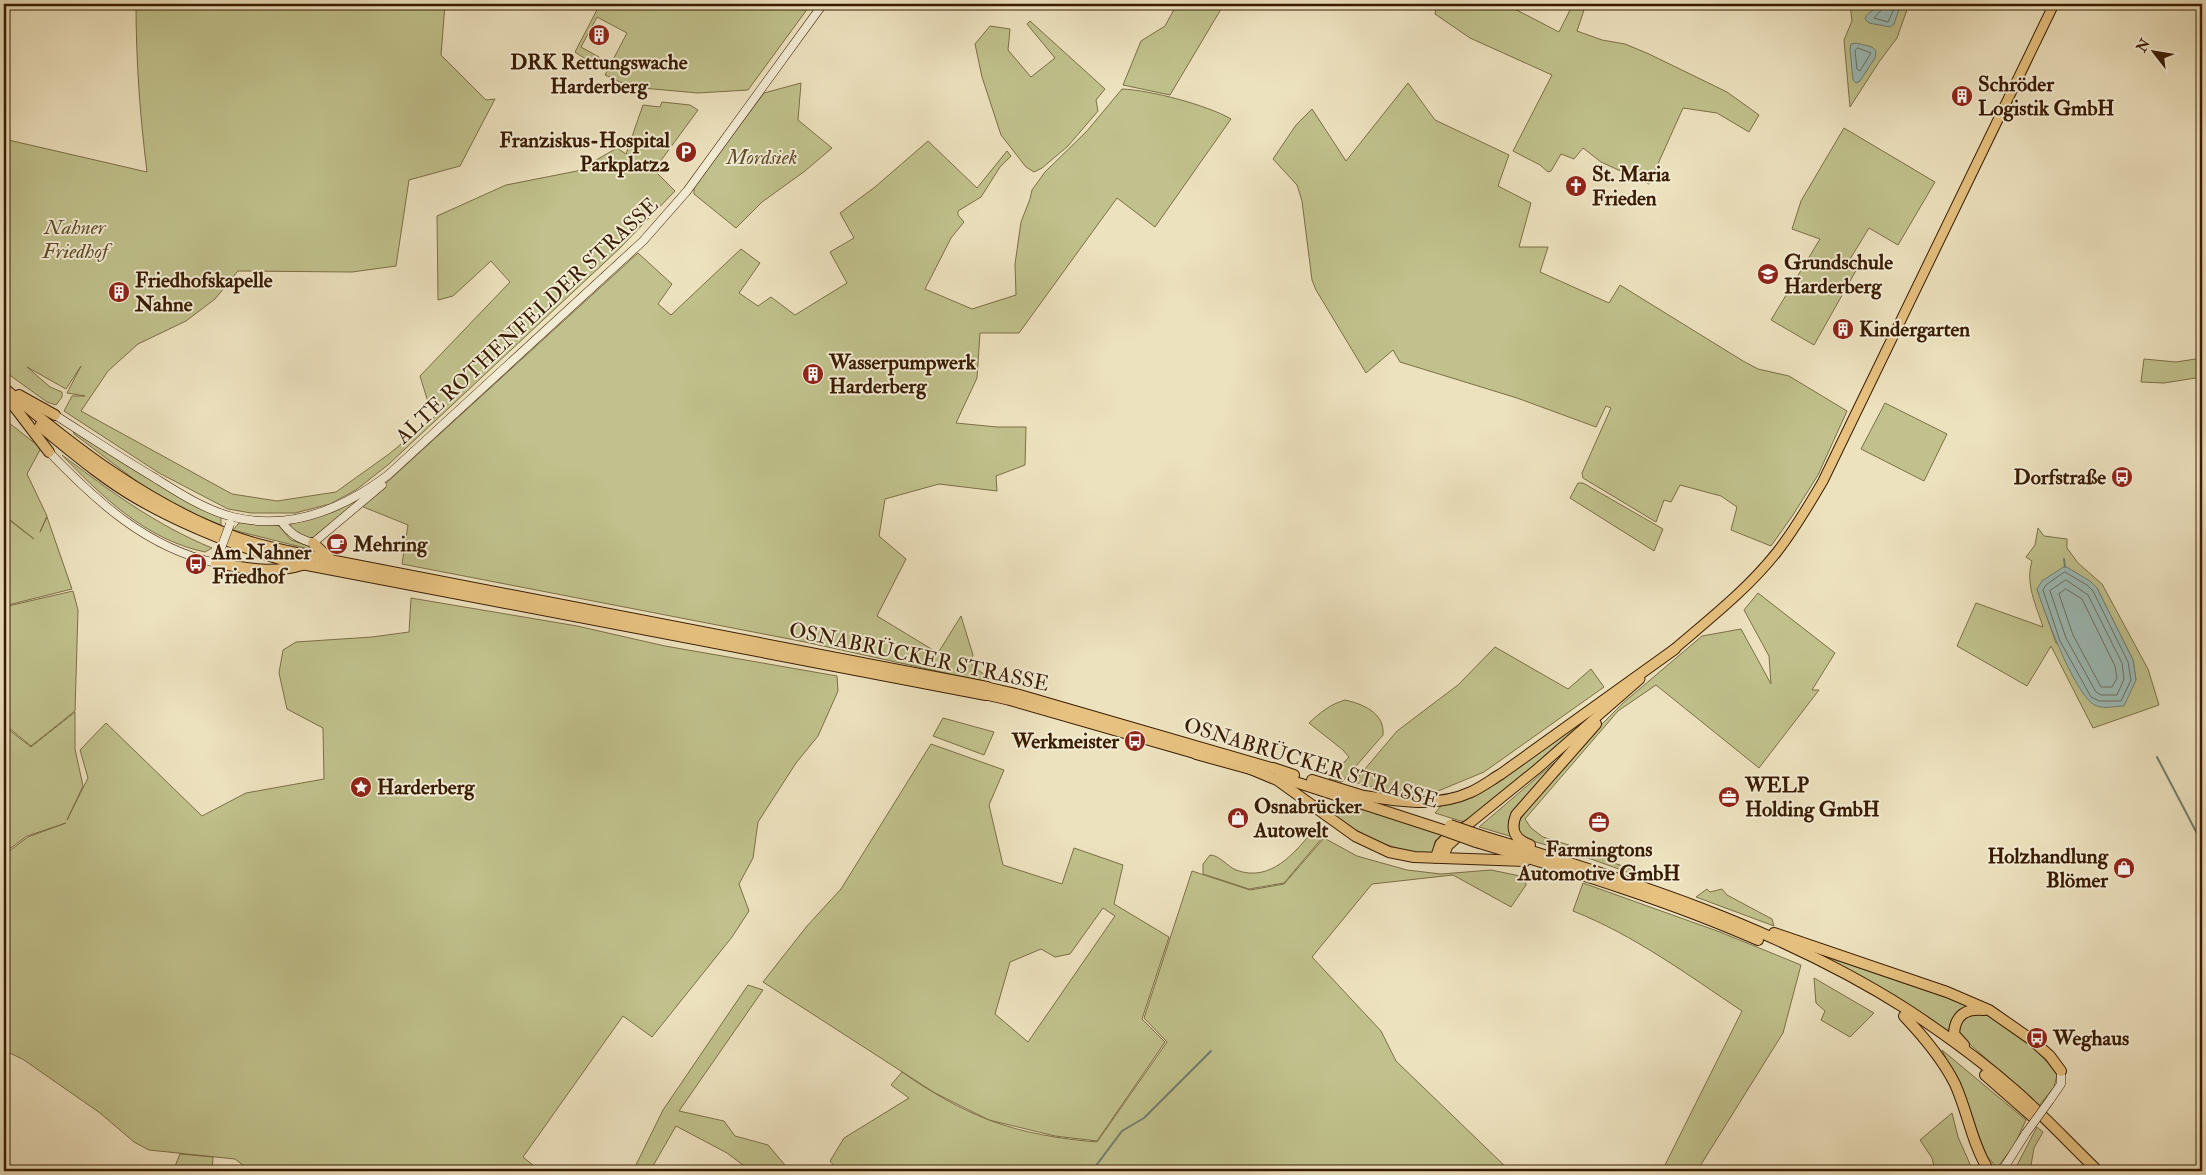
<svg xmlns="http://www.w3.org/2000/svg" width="2206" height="1175" font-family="'IM FELL Double Pica',serif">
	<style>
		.green { fill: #c0c18c; stroke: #7c6e46; fill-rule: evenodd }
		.water { fill: #9bbcb9; stroke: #737c6f }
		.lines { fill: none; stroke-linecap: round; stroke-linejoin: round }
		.shore { stroke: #6a6c5d; stroke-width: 1 }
		.stream { stroke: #737c6f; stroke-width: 2 }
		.secondary-casing { stroke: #381b01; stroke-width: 9 }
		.primary-casing { stroke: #381b01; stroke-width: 11 }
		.highway-casing { stroke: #381b01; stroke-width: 12 }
		.secondary { stroke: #f3ecd5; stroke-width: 8 }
		.primary { stroke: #e6c17f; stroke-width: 9 }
		.highway { stroke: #e6c17f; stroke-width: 10 }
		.secondary-bridge-casing { stroke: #381b01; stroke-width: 9; stroke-linecap: butt }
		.highway-bridge-casing { stroke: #381b01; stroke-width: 12; stroke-linecap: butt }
		.secondary-bridge { stroke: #f3ecd5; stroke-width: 8 }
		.highway-bridge { stroke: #e6c17f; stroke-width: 10 }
		.labels { text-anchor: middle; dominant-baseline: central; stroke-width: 4; stroke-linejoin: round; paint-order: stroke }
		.poi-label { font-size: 21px; font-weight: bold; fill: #381b01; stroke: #f3ecd5; text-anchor: start }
		.park-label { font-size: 21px; font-style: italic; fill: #614d2b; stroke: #f3ecd5 }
		.street-label { font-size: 21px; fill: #381b01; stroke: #f3ecd5 }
	</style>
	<rect width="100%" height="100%" fill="#ede2be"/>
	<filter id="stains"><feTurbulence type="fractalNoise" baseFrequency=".004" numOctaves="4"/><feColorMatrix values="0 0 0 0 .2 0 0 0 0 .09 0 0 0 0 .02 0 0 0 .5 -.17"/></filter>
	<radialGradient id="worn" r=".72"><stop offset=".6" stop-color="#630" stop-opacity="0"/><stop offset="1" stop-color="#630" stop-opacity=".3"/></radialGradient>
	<g class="green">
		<path d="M136,4H445L441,55L486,100L495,99L460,166L409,180L396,266L352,272L238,271L215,299L186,321L138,344L108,371L81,411L232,494L277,501L336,492L389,454L439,413L428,402L420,376L510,282L491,261L453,296L438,300L437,216L506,185L577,171L617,148L626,154L643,105L660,107L662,102L690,105L698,110L654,170L675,191L619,249L389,464L356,490L330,504L295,513H251L228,509L159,473L64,411L72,396H85L67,393L81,366L66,389L27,367L50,387L62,392V397L56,405L47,402L4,371V139L147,172C140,116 136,61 136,4Z"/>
		<path d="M600,4H811L748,90L698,93L631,87L605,75L627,33L597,17L581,47L599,57L600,61L597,67L575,52Z"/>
		<path d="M1177,4H1224L1170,95L1123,85L1141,41L1165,26Z"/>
		<path d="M1437,4H1505L1559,32L1573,4H1586L1577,31L1602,40L1625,44L1649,54L1727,92L1759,115L1749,132L1717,113L1683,108L1649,184L1601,162L1583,148L1574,159L1561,154L1551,171L1548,172L1540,165L1513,151L1552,75L1470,38L1435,14Z"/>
		<path d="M1850,4H1909L1897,38L1879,62L1850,107L1844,40L1852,21Z"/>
		<path d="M1030,21L1105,89L1096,100L1098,111L1068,146L1042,168L1034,172L1026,167L1001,135L982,77L975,44L990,26L1010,29L1008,50L1031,77L1055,58L1027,24Z"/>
		<path d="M801,83L798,120L832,148L805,171L762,202L736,228L694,194V187L764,93Z"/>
		<path d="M1408,83L1435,120L1509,155L1498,186L1531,203L1519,247H1548L1540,272L1609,303L1620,285L1743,361L1758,369L1789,376L1847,411L1818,475L1793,515L1771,546L1731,530L1737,507L1721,496L1680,485L1671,502L1664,500L1656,522L1583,478L1582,473L1611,408L1606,406L1596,427L1517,398L1400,362L1393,350L1366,373L1316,290L1312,280L1302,201L1297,185L1273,159L1296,125L1312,109L1346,161Z"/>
		<path d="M1122,89C1150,90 1207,105 1231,119L1155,227L1117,198L1019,333H980L977,378L956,423L997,427H1026L1025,465L996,476L997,491L939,484L885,499L879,536L906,559L877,616L938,653L961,616L973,655L970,662L974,667L985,675V679L982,681L805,642L402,564L408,525L361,506L638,253L672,284L658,304L671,315L741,249L760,263L739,293L758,306L771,297L795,315L847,283L830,252L854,238L840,213L875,187L928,141L977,188L1007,151L1011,156L1000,167L981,197L958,211V215L964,222L951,238L925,289L972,309L1016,295L1015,264L1021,222L1030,199L1032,190L1045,172L1087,131Z"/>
		<path d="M1844,128L1935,182L1898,245L1869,228L1850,259L1858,267L1814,345L1771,320L1820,239L1792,229L1801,201Z"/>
		<path d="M2202,358V377L2164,383L2141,382L2144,359L2176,362Z"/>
		<path d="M1885,403L1947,434L1924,481L1861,449Z"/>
		<path d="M4,419L41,448L27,474L47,516L40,532L47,517L72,589L8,605L4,582V516L34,539L4,515V465L6,450L4,448Z"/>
		<path d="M73,430L221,517V525L196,515L151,492L74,434Z"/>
		<path d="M62,455C110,491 156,525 212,548L205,552C147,540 102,497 62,455Z"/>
		<path d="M1578,483H1583L1663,529L1654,551L1570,498Z"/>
		<path d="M360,499L313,539L302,538L290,530L291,524L333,512Z"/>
		<path d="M239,523L278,525L291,540L309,546L313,550L233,530Z"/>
		<path d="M2038,528L2044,536L2067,539V548L2078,563L2102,584L2148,669L2159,705L2093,728L2051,646L2027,686L1957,646L1976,603L2043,627C2036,605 2025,584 2032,561L2026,557L2035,545ZM2097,588L2133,660L2136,680L2056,643L2037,589Z"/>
		<path d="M4,587L8,606L73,591L78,610L75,711L31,746L4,724Z"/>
		<path d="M1758,593L1835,653L1812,690H1819L1759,768L1656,685L1618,711L1525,819L1531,828L1543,837L1601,855L1611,862L1657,878L1655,882L1577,854L1529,840L1519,832V822L1526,811L1597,729L1623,703L1702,636L1741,629L1771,684L1769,656L1744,610Z"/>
		<path d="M411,598L577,626L665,646L837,676L838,691L818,736L796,763L758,822L753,858L739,884L749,911L732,937L652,1037L623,1016L523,1157L540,1171H248V1169L235,1159L149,1150L134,1142L100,1113L24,1060L4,1050V855L28,837L66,823L27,836L4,853V726L31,747L75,712V749L83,786L67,820L88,778L80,750L106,723L202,816L246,793L324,779L323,728L287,709L279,673L283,650L296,642L372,637L409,632Z"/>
		<path d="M1495,647L1568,689L1591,669L1604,687L1484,772L1438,791L1394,793L1354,782L1397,731L1458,685Z"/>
		<path d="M1345,700C1363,704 1385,713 1383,735L1342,782L1329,779L1349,757L1343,750L1309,723C1321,712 1329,705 1345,700Z"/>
		<path d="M943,718L994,732L984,755L933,736Z"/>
		<path d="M1582,720L1585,723L1481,811L1464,822L1435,813L1441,806L1472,796Z"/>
		<path d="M931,744L1004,770L989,805L1003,865L1062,884L1074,848L1123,865L1114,904L1169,937L1142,1019L1165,1042L1097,1141L1055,1136L989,1120L935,1093L763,982L807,926L841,889ZM1103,908L1115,916L1028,1042L995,1014L1010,962L1041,949L1055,957L1070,954Z"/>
		<path d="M1568,751L1516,810L1513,837L1479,827Z"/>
		<path d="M1339,800L1441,835L1435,841L1432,854C1389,851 1363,836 1329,812Z"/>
		<path d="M1314,830L1323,837L1284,883L1249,889L1203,874V864L1210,855C1219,855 1227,866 1236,870C1271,883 1294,853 1314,830Z"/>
		<path d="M1324,838L1357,856L1407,870L1441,874L1491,870L1525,877L1526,885L1511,907L1453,875L1372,884L1312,957L1381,1031L1396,1061L1510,1171H838L830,1161L844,1138L909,1098L891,1085L902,1072C929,1091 958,1108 989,1120C1023,1133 1061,1139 1097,1142L1167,1042L1144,1018L1192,871L1250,890L1284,884Z"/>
		<path d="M1583,883L1720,932L1801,965L1783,1033L1697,1171H1662L1742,1011C1688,975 1634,935 1573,911Z"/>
		<path d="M1707,889L1710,892L1722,889L1727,895L1772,919L1774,926L1696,897Z"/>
		<path d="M1812,952L1971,1006C1956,1009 1950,1019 1948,1033Z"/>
		<path d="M1814,978L1874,1013L1850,1037L1821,1020L1825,1011L1816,1003Z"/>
		<path d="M748,985L763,990L679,1111L724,1121L735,1136L768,1145L790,1171H751L727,1153L676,1126L650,1171H633L663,1110Z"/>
		<path d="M1975,1013C1981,1014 1989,1015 1994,1018C2014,1027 2045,1057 2057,1075L2054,1087L2039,1106L1961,1036L1958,1027L1965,1016Z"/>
		<path d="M1942,1050L2026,1120L2015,1144L1997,1168L1987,1156L1954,1075Z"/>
		<path d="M1952,1113L1958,1137L1973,1171H1935L1932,1158L1920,1140Z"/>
		<path d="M2037,1127L2043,1132L2034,1148L2030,1171H2014Z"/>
		<path d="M180,1154L213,1157L212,1171H173Z"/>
	</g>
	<g class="water">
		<path d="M1880,4H1901L1894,24L1890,27L1869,23L1865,19L1867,15Z"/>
		<path d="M1856,43L1872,47L1876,51L1875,58L1860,81L1856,83L1853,80L1850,49L1851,44Z"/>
		<path d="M2065,566L2090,581L2097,588L2133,660L2136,680L2124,706C2117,706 2105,709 2097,706C2076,700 2044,611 2037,589L2042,581Z"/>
	</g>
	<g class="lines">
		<g class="shore">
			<path d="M1883,4L1882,9L1874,18L1888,22L1896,4"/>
			<path d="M1858,48L1871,53L1860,71L1857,69L1855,51Z"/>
			<path d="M2065,572L2087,585L2093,591L2128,662L2131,680L2121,701H2099L2091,697L2060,641L2043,590L2046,585Z"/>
			<path d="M2066,580L2088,595L2122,663L2124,679L2117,695H2101L2096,692L2066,638L2050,591Z"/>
			<path d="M2066,589L2082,599L2115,666L2117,678L2112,687H2101L2073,635L2059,594Z"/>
		</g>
		<g class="stream">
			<path d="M2064,559L2065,567"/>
			<path d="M2157,757L2202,843"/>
			<path d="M1092,1171L1122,1131L1144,1118L1211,1051"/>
		</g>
		<g class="secondary-casing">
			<g id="secondary">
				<path d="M55,415C88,436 121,458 155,478C179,493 205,510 233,517C290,531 343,509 388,475L643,241L687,191L823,4"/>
				<path d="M49,452C97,502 147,548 216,563L220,551"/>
				<path d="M281,521C290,534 299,539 313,543L382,485"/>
				<path d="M2050,1100L2061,1084V1071"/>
				<path d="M2002,1171L2026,1133"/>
			</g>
		</g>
		<g class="primary-casing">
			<g id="primary">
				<path d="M1671,652C1708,620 1747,590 1777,552C1795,529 1809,505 1823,481L2054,4"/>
				<path d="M987,687L1018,694L1273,768"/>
				<path d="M986,695L1008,700L1196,754"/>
				<path d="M1435,858L1440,844L1446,838L1469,824L1537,769L1640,679"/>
				<path d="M1443,858L1448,846L1458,837"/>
			</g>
		</g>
		<g class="highway-casing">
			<g id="highway">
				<path d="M4,388C75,448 150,506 238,538C267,548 300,553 330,560L987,687"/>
				<path d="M19,395L55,415"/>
				<path d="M4,398L19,410"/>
				<path d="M13,405L49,452"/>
				<path d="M40,426C72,452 103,479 138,499C185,526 234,545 286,561L986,695"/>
				<path d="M313,543L330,559"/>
				<path d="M216,563C245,568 273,574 302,565"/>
				<path d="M1196,754L1254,770"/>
				<path d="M1248,768L1277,780L1355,836L1389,852L1414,857L1525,861"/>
				<path d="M1273,768L1294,775"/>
				<path d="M1280,777L1443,830"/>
				<path d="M1312,780L1370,798"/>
				<path d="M1364,796C1400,801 1436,808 1471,792C1482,787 1491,780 1501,774L1675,649"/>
				<path d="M1482,836C1629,880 1778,927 1908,1010C1946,1035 1983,1062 2017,1092C2045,1117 2071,1145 2098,1171"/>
				<path d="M1476,842C1571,871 1667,900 1758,940"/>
				<path d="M1530,845C1515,840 1510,830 1516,815L1596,724"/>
				<path d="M1774,933L1947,992L1989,1010L2032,1040L2050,1056L2061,1071"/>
				<path d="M1904,1016C1924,1037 1942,1058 1955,1084C1968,1113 1972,1144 1989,1171"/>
				<path d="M1964,1045L1954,1034C1955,1015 1966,1008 1984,1010"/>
				<path d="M1985,1075L2034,1118"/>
			</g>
		</g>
		<use href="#secondary" class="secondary"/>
		<use href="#primary" class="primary"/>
		<use href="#highway" class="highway"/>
		<g class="secondary-bridge-casing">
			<g id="secondary-bridge">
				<path d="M220,551L230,524"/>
				<path d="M2026,1133L2050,1100"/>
			</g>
		</g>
		<g class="highway-bridge-casing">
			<g id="highway-bridge">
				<path d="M1450,825L1482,836"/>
				<path d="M1443,830L1476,842"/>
			</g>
		</g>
		<use href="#secondary-bridge" class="secondary-bridge"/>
		<use href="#highway-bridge" class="highway-bridge"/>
	</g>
	<defs>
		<g id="building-disc" transform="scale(1.125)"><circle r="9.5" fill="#8f2418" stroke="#f3ecd5"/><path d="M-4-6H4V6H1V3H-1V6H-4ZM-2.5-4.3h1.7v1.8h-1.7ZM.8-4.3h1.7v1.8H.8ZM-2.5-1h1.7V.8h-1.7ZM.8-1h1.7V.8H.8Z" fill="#fff"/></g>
		<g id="parking-disc" transform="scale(1.125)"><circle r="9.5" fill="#8f2418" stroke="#f3ecd5"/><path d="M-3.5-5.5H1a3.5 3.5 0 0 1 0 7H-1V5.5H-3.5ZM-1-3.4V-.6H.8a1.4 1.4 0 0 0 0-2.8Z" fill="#fff"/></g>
		<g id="church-disc" transform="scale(1.125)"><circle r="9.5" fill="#8f2418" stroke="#f3ecd5"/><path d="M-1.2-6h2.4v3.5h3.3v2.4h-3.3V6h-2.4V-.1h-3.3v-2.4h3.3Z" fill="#fff"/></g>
		<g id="school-disc" transform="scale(1.125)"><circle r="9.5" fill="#8f2418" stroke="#f3ecd5"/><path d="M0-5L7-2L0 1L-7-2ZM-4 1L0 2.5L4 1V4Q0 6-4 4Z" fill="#fff"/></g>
		<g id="bus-disc" transform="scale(1.125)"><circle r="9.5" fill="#8f2418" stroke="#f3ecd5"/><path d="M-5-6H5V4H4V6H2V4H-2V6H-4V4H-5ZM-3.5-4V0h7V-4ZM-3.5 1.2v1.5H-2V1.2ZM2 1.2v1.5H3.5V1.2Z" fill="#fff"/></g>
		<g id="cafe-disc" transform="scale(1.125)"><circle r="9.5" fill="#8f2418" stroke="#f3ecd5"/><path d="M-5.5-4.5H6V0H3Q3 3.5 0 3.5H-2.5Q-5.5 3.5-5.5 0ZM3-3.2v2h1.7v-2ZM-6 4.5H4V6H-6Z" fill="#fff"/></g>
		<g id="sight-disc" transform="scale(1.125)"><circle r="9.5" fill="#8f2418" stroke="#f3ecd5"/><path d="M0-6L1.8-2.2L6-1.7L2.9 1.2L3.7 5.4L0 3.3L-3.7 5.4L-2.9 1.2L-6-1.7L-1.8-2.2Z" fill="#fff"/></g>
		<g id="office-disc" transform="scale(1.125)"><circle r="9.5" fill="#8f2418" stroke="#f3ecd5"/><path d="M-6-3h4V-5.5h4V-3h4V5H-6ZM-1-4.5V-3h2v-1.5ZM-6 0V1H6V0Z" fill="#fff"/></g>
		<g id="shop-disc" transform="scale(1.125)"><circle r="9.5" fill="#8f2418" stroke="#f3ecd5"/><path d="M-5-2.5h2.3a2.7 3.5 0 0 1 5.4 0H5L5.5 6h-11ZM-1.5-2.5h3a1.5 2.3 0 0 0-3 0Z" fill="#fff"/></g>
	</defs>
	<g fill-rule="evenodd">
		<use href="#building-disc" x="599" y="35"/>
		<use href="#building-disc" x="1962" y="96"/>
		<use href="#parking-disc" x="686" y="152"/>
		<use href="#church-disc" x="1576" y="186"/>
		<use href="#school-disc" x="1768" y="274"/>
		<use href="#building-disc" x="119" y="292"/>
		<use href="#building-disc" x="1843" y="329"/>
		<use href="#building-disc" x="813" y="374"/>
		<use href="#bus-disc" x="2122" y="477"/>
		<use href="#cafe-disc" x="337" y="544"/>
		<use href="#bus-disc" x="196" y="564"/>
		<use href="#bus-disc" x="1135" y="741"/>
		<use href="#sight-disc" x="361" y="787"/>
		<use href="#office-disc" x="1729" y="797"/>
		<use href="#shop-disc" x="1238" y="818"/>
		<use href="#office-disc" x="1599" y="822"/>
		<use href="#shop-disc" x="2124" y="868"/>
		<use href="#bus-disc" x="2037" y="1038"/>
	</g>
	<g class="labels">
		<g class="poi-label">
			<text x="599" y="62" text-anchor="middle">DRK Rettungswache<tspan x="599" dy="24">Harderberg</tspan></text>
			<text x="1978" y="84">Schröder<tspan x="1978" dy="24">Logistik GmbH</tspan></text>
			<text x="670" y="140" text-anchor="end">Franziskus-Hospital<tspan x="670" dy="24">Parkplatz2</tspan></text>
			<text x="1592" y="174">St. Maria<tspan x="1592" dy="24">Frieden</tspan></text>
			<text x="1784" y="262">Grundschule<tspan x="1784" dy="24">Harderberg</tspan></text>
			<text x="135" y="280">Friedhofskapelle<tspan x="135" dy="24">Nahne</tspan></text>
			<text x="1859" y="329">Kindergarten</text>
			<text x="829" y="362">Wasserpumpwerk<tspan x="829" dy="24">Harderberg</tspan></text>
			<text x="2106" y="477" text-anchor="end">Dorfstraße</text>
			<text x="353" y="544">Mehring</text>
			<text x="212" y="552">Am Nahner<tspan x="212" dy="24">Friedhof</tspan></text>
			<text x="1119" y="741" text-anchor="end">Werkmeister</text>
			<text x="1745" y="785">WELP<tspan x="1745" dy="24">Holding GmbH</tspan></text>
			<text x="377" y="787">Harderberg</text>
			<text x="1254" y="806">Osnabrücker<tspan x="1254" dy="24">Autowelt</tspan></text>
			<text x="1599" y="849" text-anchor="middle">Farmingtons<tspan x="1599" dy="24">Automotive GmbH</tspan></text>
			<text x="2108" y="856" text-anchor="end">Holzhandlung<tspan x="2108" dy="24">Blömer</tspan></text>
			<text x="2053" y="1038">Weghaus</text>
		</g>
		<g class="park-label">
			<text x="762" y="157">Mordsiek</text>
			<text x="75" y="227">Nahner<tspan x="75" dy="24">Friedhof</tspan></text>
		</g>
		<g class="street-label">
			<text transform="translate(527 321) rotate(-43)">ALTE ROTHENFELDER STRASSE</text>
			<text transform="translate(919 657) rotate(12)">OSNABRÜCKER STRASSE</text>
			<text transform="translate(1311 763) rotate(17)">OSNABRÜCKER STRASSE</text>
		</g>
	</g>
	<rect width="2206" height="1175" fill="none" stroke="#ede2be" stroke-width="20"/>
	<rect x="5" y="5" width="2196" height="1165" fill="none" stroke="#381b01" stroke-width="2.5"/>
	<rect x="10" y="10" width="2186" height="1155" fill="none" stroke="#381b01"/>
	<g transform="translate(2154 52) rotate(301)" stroke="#f3ecd5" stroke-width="4" paint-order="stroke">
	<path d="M0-4L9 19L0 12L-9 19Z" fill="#381b01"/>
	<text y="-8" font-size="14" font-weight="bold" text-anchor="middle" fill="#381b01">N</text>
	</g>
	<rect width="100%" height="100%" filter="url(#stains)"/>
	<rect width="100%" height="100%" fill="url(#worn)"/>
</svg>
